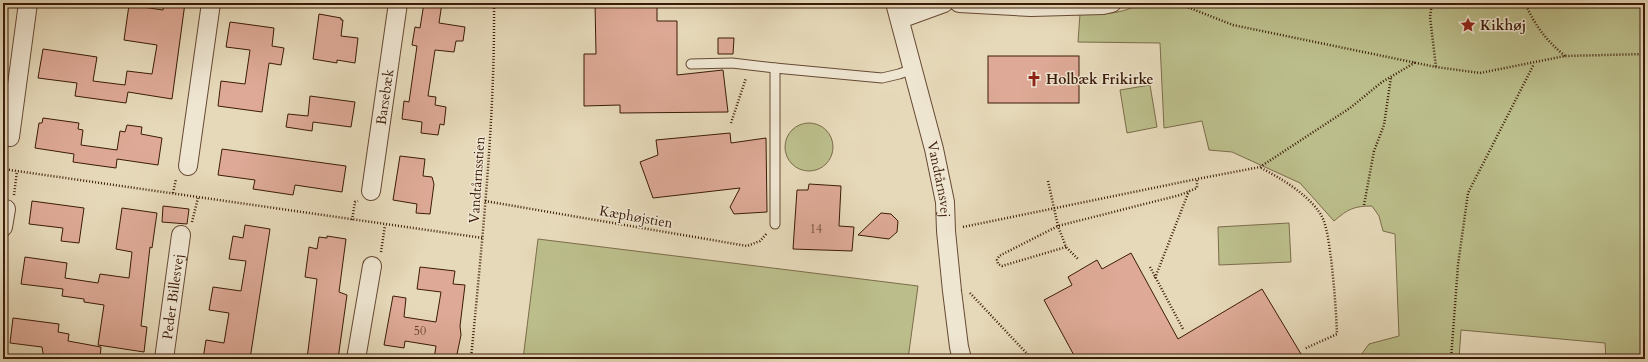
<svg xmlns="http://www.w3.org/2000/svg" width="1648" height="362" font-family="Cardo,serif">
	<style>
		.green { fill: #bbbe8b; stroke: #7b6c4a }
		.building { fill: #deaa97; stroke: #3b1b08 }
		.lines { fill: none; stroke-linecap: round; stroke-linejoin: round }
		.lane-casing { stroke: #664a34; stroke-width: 11 }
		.street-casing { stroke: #664a34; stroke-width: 20 }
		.path { stroke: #3b1b08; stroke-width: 2.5; stroke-dasharray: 1 2; stroke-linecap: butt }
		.lane { stroke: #efe6d2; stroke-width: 9 }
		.street { stroke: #efe6d2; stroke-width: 18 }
		.labels { text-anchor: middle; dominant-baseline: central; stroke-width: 3; stroke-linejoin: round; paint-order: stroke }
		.number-label { font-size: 12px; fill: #643f2c }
		.poi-label { font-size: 14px; font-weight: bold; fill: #3b1b08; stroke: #efe6d2; text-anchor: start }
		.street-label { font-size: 14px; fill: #3b1b08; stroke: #efe6d2 }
	</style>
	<rect width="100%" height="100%" fill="#e6d9b9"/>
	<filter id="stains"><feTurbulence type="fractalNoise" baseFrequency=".005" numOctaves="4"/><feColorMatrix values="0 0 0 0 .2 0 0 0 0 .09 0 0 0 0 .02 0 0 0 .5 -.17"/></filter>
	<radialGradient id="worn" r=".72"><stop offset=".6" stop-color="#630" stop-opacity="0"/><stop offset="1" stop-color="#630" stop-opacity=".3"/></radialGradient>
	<g class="green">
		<path d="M1141,3H1645V359H1606L1605,343L1461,330L1459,359H1358L1369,344L1399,336L1395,234L1383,231L1379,216L1372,206C1354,206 1348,209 1334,221L1300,183L1232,152L1209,150L1202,121L1164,128L1160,43L1078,42L1080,14C1102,14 1121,15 1141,3Z"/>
		<path d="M1150,85L1157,127L1127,133L1120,90Z"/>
		<circle cx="809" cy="147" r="24"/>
		<path d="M1289,223L1291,262L1219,265L1218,227Z"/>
		<path d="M538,239L918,286L908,359H523Z"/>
	</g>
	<g class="building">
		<path d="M164,3H185L172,99L128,92L126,103L75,96L77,83L38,78L43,49L97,57L93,81L125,85L127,71L152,74L157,45L124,40L129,5L163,10Z"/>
		<path d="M424,3H442L439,23L465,27L463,41H456L454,52L435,50L428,96L436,97L435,105L446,107L444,125L440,124L438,135L421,133L422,122L402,119L404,101L409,102L417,46L412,45L415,27L420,28Z"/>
		<path d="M595,3H657V21H677V75L723,70L728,112L620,113V105L584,106V54H596Z"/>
		<path d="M319,14L341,18V20H343L341,36L358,38L355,63L337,60V63L313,59Z"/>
		<path d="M230,22L274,28L272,46L284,48L281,65L269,63L262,112L218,106L221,81L245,84L250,50L226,47Z"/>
		<path d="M718,38H734L733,54H718Z"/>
		<rect x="988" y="56" width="91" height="47"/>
		<path d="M310,96L355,102L351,127L313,122L312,131L286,127L288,114L308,116Z"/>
		<path d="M43,118L79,123L78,129L83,130L81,145L117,150L120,131L125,132L127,125L142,127L141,134L162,138L158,165L117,159L116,168L94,165L73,162L74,154L35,148L39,123H42Z"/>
		<path d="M730,133L731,143L766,138L767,212L734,214L730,207L740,188L653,198L640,162L658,155L656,140Z"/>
		<path d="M222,149L346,166L342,192L295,185L293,195L253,189L255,180L218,175Z"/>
		<path d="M400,156L425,159L423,176L432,177L434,184L430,214L416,213L417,204L393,200Z"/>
		<path d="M809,184L841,186L839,226L854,227L852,251L793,249L797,190H808Z"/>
		<path d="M32,201L84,208L79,243L61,241L63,228L29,224Z"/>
		<path d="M163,206L189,209L187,224L162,222Z"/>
		<path d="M122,208L157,213L152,248L150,247L141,326L147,327L144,352L98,345L104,305L84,302V299L62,296L63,289L21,284L25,257L67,263L65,278L98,283L100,274L129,278L132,252L116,249Z"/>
		<path d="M881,213L891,214L898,221L897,232L889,239L858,235Z"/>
		<path d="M245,225L270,229L250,359H203L206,340L224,343L229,313L209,310L213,287L241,291L246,261L229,259L233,236L243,238Z"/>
		<path d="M327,236L346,239L339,292L347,295L338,359H307L317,279L305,277L309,247L317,249L319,237L327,238Z"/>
		<path d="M1131,253L1178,339L1262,289L1304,359H1076L1044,300L1072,285L1068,277L1097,260L1102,269Z"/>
		<path d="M420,267L455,271L453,284L465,285L460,326L461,335L456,359H434L436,346L405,341L404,348L384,345L393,296L406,298L404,317L436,322L441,292L417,289Z"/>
		<path d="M13,318L59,324L58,332L69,334L68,341L101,347L100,359H44L42,347L10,343Z"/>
	</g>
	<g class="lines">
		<g class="lane-casing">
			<g id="lane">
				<path d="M691,64L732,63L775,68"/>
				<path d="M775,224V68L882,78L899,74L913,69"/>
			</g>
		</g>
		<g class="street-casing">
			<g id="street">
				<path id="s1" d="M895,3L934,149L945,202L946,231L952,291L959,347L962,359"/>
				<path d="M959,3L1031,7L1103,5L1112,3"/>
				<path d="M900,19L944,3"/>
				<path d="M10,137L28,3"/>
				<path d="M188,166L211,3"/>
				<path id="s2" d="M371,191L398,3"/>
				<path d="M3,227L6,209"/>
				<path id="s3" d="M164,359L181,235"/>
				<path d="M356,359L372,266"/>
			</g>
		</g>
		<g class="path">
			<path d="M1177,3L1233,25L1436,67L1480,73L1565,56L1645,54"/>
			<path d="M1432,3L1430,17L1436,67"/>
			<path d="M1525,3C1535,26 1546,40 1565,56"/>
			<path d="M731,123L746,78"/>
			<path d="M1261,168C1281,178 1314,198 1323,219C1328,231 1329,246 1331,258C1334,284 1336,309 1337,334L1304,349"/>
			<path d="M3,169L483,238"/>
			<path d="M1048,181L1058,226L1066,247L1079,260"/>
			<path d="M173,193L176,179"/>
			<path d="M14,195L17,171"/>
			<path d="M485,201L747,246L760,241L767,233"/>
			<path d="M1364,205L1374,151L1384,125L1391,77"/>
			<path d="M352,220L355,202L358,201"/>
			<path d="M192,222L198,198"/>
			<path d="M963,227L1197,179L1260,167L1350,108L1382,82L1416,62"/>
			<path d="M1066,247L1002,266L998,264L997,260L999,256L1058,226L1180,195L1197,188V179"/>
			<path d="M381,252L385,225"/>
			<path d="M1150,267L1183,329"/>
			<path d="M1155,278L1189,191"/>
			<path d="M970,293L1032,359"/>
			<path d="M471,359C482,241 495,122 494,3"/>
			<path d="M1451,359L1458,265L1468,193L1534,64"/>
		</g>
		<use href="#lane" class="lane"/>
		<use href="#street" class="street"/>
	</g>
	<defs>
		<g id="sight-bare" transform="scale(1.2)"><path d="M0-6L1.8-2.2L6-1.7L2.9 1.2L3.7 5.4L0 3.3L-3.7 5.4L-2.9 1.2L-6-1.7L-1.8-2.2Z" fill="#8f2418" stroke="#efe6d2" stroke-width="2.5" paint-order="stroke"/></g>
		<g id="church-bare" transform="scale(1.2)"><path d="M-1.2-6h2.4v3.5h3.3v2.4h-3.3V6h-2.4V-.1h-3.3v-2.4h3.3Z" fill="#8f2418" stroke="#efe6d2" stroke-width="2.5" paint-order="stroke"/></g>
	</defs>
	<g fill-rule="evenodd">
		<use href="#sight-bare" x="1468" y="25"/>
		<use href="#church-bare" x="1034" y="79"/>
	</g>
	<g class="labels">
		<g class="number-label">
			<text x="816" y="229">14</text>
			<text x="420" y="331">50</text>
		</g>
		<g class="poi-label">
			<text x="1480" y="25">Kikhøj</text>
			<text x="1046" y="79">Holbæk Frikirke</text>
		</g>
		<g class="street-label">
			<text stroke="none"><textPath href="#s2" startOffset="95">Barsebæk</textPath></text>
			<text stroke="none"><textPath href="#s1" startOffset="182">Vandtårnsvej</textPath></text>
			<text transform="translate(477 180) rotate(-86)">Vandtårnsstien</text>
			<text transform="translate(636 217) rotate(10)">Kæphøjstien</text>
			<text stroke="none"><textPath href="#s3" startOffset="63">Peder Billesvej</textPath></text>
		</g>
	</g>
	<rect width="1648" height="362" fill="none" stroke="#e6d9b9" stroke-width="16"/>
	<rect x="4" y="4" width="1640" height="354" fill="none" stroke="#3b1b08" stroke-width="2"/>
	<rect x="8" y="8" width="1632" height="346" fill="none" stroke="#3b1b08"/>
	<rect width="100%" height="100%" filter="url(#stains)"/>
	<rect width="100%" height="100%" fill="url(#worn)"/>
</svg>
